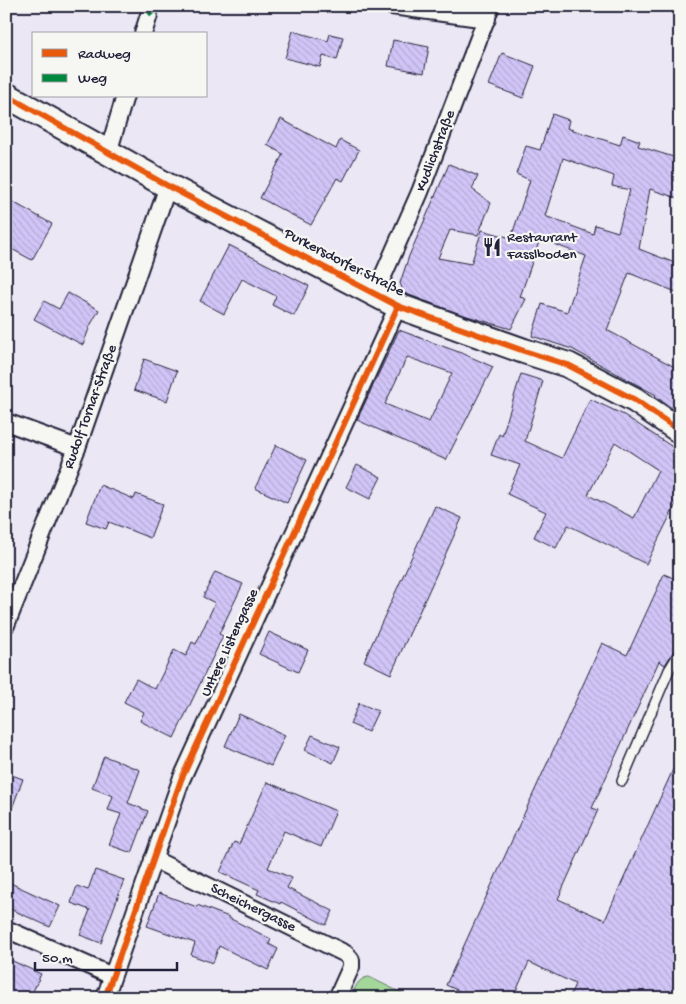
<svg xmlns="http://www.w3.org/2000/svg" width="686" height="1004" font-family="'Gochi Hand',sans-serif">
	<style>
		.grass { fill: #a4d89b; stroke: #637d6b }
		.building { fill: url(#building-back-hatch); stroke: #22223b; fill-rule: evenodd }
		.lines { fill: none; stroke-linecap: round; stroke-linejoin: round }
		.service-casing { stroke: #22223b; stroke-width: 12 }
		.minor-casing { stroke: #22223b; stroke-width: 20 }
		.secondary-casing { stroke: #22223b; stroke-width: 28 }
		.service { stroke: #f6f6f2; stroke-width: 9 }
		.minor { stroke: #f6f6f2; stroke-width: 16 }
		.secondary { stroke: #f6f6f2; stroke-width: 24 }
		.quiet { stroke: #00873e; stroke-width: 5; stroke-dasharray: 10 5; stroke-linecap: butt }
		.cycleway-casing { stroke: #f6f6f2; stroke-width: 9 }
		.cycleway { stroke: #e8590c; stroke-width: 6 }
		.labels { text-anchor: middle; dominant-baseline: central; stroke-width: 4.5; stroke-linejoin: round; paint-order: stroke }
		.street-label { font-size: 15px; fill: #22223b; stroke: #f6f6f2 }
		.poi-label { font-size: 15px; fill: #22223b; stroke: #f6f6f2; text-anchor: start }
	</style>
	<defs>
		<pattern id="building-back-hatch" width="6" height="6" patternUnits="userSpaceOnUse" patternTransform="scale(1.25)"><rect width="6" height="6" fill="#d1c5f7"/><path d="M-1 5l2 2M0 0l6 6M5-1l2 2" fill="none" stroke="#b3a9d5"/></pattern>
	</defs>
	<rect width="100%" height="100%" fill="#ebe7f4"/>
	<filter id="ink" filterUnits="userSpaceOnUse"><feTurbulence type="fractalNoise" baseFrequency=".02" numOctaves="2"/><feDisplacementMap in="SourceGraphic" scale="10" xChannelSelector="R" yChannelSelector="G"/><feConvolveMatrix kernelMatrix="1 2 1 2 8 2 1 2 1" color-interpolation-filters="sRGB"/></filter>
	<g filter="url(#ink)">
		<path class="grass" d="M368,977H369L412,998H351C355,988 357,979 368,977Z"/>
		<g class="building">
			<path d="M293,31L328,41L330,34L343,37L337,60L323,56L320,67L285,58Z"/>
			<path d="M393,40L429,47L424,73L388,66Z"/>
			<path d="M502,53L535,66L523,98L489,85Z"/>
			<path d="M552,114L569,120L567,128L620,145L623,135L640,141L638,146L680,159V199L650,189L639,249L680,265V282L676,292L629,273L607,330L680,370V414L655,396L656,395L572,349L532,336L542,304L567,312L586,256L540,239L520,297L526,299L511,329L457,313L404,293L400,283L409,256L449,164L478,176L472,189L491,203L478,235L450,230L438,258L471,264L482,230L511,238L530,180L516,174L526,146L540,150ZM563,158L614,176L612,186L630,190L618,232L595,225L593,234L545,216Z"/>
			<path d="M281,119L336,149L340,140L359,150L343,181L337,178L311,225L260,198L283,154L267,145Z"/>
			<path d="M6,198L52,224L32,260L6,246Z"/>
			<path d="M229,245L309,286L294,316L272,305L276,296L242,279L224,314L200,301Z"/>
			<path d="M68,293L99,310L90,326L83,345L34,319L44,301L59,309Z"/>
			<path d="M399,330L464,354L493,367L446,460L357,420ZM407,357L452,373L429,422L385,404Z"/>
			<path d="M144,359L177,371L167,401L134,390Z"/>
			<path d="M521,374L543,381L525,441L562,458L590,399L624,415L680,452V496L646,564L568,525L556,548L534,537L546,512L507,494L520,465L491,455L499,434L502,436ZM615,442L658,470L634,518L588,495Z"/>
			<path d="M276,445L307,460L287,503L255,488Z"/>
			<path d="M357,465L381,477L370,499L346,487Z"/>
			<path d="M100,485L134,499L136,494L163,504L150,538L109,522L106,529L86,522Z"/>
			<path d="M435,506L462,518L391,674L364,661Z"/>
			<path d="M215,572L243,584L219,634L223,636L174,738L140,721L144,712L124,702L136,679L155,689L174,650L186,656L192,642L196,644L215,603L203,597Z"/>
			<path d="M664,574L680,581V646L675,649L665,665L659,661L592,808L598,810L558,899L605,920L680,754V998H569L575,984L529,962L513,998H474L446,985L602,643L627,655Z"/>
			<path d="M269,632L308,650L298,672L259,654Z"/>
			<path d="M359,703L378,711L368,732L350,724Z"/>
			<path d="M239,714L285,735L271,766L225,746Z"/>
			<path d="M312,735L340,747L333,763L305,750Z"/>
			<path d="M104,756L140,770L128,803L148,811L132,853L109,845L121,814L108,810L113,796L92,788Z"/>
			<path d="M6,773L23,779L8,819H6Z"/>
			<path d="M267,782L336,811L321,847L284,831L268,868L292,878L287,888L333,911L326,925L281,902L280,904L257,894L259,890L220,872L234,842L239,844Z"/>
			<path d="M95,870L124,880L101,943L80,935L90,910L71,903L77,886L88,890Z"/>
			<path d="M6,881L60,906L50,927L6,907Z"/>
			<path d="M159,893L197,907V905L229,917V918L271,939L269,944L278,949L268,970L219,946L213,963L191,955L195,943L147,926Z"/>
			<path d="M6,958L41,974L30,998H6Z"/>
		</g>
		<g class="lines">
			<g class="service-casing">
				<path id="service" d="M622,781L669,670L680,652"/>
			</g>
			<g class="minor-casing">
				<g id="minor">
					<path d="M392,6L487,19"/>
					<path d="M143,34L149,15"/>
					<path d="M108,153L125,96"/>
					<path d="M375,294L420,192L491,6"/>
					<path d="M6,422L77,448"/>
					<path d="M6,625L77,448L168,186"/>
					<path d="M153,859L346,954L351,960V967L337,998"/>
					<path d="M6,929L112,976"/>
					<path d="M105,998L181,780L398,306"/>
				</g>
			</g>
			<g class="secondary-casing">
				<path id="secondary" d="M6,95L168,186L398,306L524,351L568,365L635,400L680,431"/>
			</g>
			<use href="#service" class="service"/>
			<use href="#minor" class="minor"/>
			<use href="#secondary" class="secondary"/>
			<path class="quiet" d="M149,15L159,6"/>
			<g class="cycleway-casing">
				<g id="cycleway">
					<path d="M6,95L168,186L398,306L524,351L568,365L635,400L680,431"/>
					<path d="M105,998L181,780L398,306"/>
				</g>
			</g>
			<use href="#cycleway" class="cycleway"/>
		</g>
	</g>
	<defs>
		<g id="restaurant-bare" transform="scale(1.5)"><path d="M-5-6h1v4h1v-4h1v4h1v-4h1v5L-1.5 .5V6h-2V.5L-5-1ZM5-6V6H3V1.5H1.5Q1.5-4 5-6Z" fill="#22223b" stroke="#f6f6f2" stroke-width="2.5" paint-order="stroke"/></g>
	</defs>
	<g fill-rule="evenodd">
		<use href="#restaurant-bare" x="492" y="247"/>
	</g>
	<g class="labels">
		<g class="street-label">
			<text transform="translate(436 151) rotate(-69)">Kudlichstraße</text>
			<text transform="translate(344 263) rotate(27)">Purkersdorfer Straße</text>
			<text transform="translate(91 407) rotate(-70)">Rudolf Tornar-Straße</text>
			<text transform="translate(230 643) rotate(-65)">Untere Listengasse</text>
			<text transform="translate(253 908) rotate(26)">Scheichergasse</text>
		</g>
		<g class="poi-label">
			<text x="507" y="238">Restaurant<tspan x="507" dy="17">Fasslboden</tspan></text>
		</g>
	</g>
	<rect width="686" height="1004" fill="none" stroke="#f6f6f2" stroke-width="25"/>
	<rect x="12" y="12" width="661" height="979" fill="none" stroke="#22223b" stroke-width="2" filter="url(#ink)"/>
	<rect x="32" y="32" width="175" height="65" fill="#f6f6f2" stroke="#a1a1a9"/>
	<rect x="42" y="49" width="25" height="8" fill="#e8590c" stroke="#a1a1a9"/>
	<text x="78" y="58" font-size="15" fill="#22223b">Radweg</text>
	<rect x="42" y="74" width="25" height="8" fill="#00873e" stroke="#a1a1a9"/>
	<text x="78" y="82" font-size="15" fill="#22223b">Weg</text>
	<path d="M35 962v8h142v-8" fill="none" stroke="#22223b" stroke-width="2.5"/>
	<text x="42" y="962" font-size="15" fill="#22223b" stroke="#f6f6f2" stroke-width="4" paint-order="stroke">50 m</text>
</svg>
